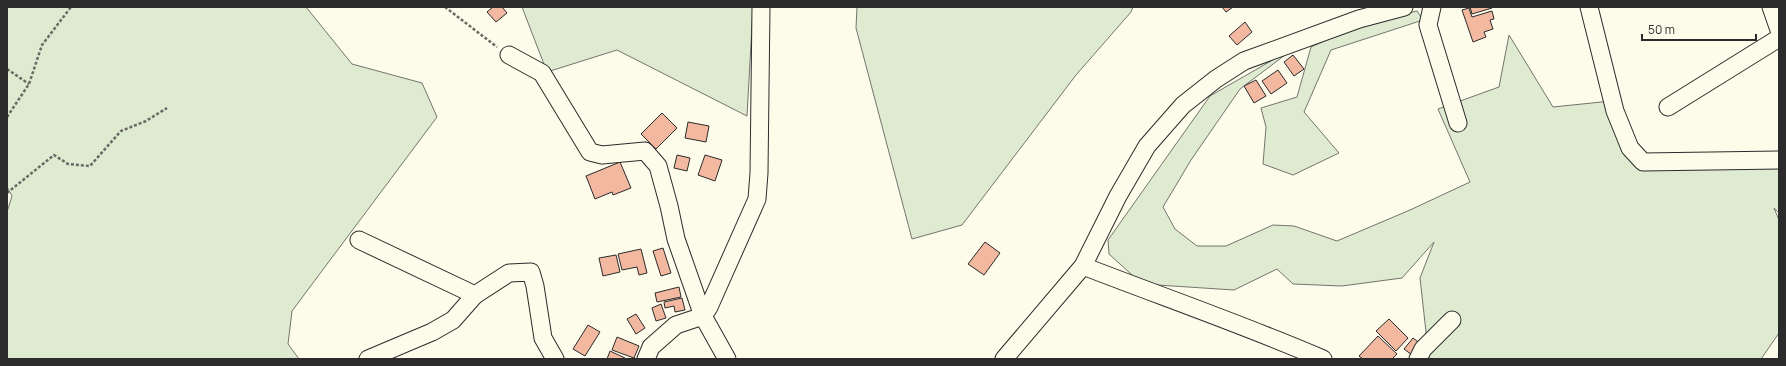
<svg xmlns="http://www.w3.org/2000/svg" width="1786" height="366" font-family="Manrope,sans-serif">
	<style>
		.green { fill: #deebd1; stroke: #74746e }
		.building { fill: #f2b8a0; stroke: #2b2b2b }
		.lines { fill: none; stroke-linecap: round; stroke-linejoin: round }
		.minor-casing { stroke: #2b2b2b; stroke-width: 19 }
		.path { stroke: #6a6964; stroke-width: 2.5; stroke-dasharray: 3 2; stroke-linecap: butt }
		.minor { stroke: #fdfbea; stroke-width: 17 }
	</style>
	<rect width="100%" height="100%" fill="#fdfbea"/>
	<g class="green">
		<path d="M7,7H306L352,64L422,83L437,117L292,311L288,344L299,359H7V212L12,196L7,187Z"/>
		<path d="M522,7H753L747,116L617,50L547,72Z"/>
		<path d="M857,7H1133L1131,12L1076,75L962,225L912,239L856,28Z"/>
		<path d="M1417,11L1423,20L1331,50L1304,112L1339,153L1293,175L1263,164L1266,127L1261,108L1297,97L1311,47L1359,25Z"/>
		<path d="M1509,35L1553,107L1611,101L1636,162L1779,155V213L1774,208L1779,220V333L1761,359H1429L1420,278L1434,242L1402,278L1342,286L1293,284L1277,269L1234,290L1142,284L1109,254L1108,240L1210,96L1297,46L1240,89L1191,160L1163,207L1175,229L1197,246H1226L1273,225L1294,226L1337,241L1410,210L1470,182L1438,109L1499,87Z"/>
	</g>
	<g class="building">
		<path d="M493,7H502L507,13L496,22L487,12Z"/>
		<path d="M1222,7H1233L1226,12Z"/>
		<path d="M1470,7H1491L1492,8L1472,14Z"/>
		<path d="M1469,8L1472,17L1492,11L1494,19L1490,20L1493,29L1484,32L1486,37L1473,42L1462,10Z"/>
		<path d="M1245,22L1252,32L1237,45L1229,36Z"/>
		<path d="M1293,55L1304,69L1294,76L1284,62Z"/>
		<path d="M1278,70L1287,83L1271,94L1262,81Z"/>
		<path d="M1256,80L1266,96L1254,103L1244,86Z"/>
		<path d="M662,113L677,128L656,149L641,134Z"/>
		<path d="M688,122L709,126L706,142L685,138Z"/>
		<path d="M677,155L690,158L687,171L674,168Z"/>
		<path d="M705,155L722,160L715,181L698,175Z"/>
		<path d="M620,162L631,188L613,195L612,192L595,199L586,176Z"/>
		<path d="M985,242L1000,253L984,275L968,264Z"/>
		<path d="M663,248L671,273L661,276L653,251Z"/>
		<path d="M641,249L647,273L639,275L637,267L622,270L618,254Z"/>
		<path d="M616,255L620,272L603,276L599,258Z"/>
		<path d="M679,287L681,297L657,302L655,293Z"/>
		<path d="M682,298L685,310L675,312L674,306L665,308L664,302Z"/>
		<path d="M661,304L666,318L656,321L652,308Z"/>
		<path d="M636,314L645,328L636,334L627,319Z"/>
		<path d="M1389,319L1408,338L1396,351L1376,331Z"/>
		<path d="M588,325L600,332L585,356L573,349Z"/>
		<path d="M1378,336L1397,354L1392,359H1363L1359,356Z"/>
		<path d="M617,337L639,346L634,358L612,350Z"/>
		<path d="M1413,338L1421,344L1412,355L1404,349Z"/>
		<path d="M610,351L625,358V359H607Z"/>
	</g>
	<g class="lines">
		<g class="minor-casing">
			<g id="minor">
				<path d="M1432,7L1428,25L1458,123"/>
				<path d="M1589,7L1615,111L1630,148L1643,162L1779,160"/>
				<path d="M1771,7L1779,30"/>
				<path d="M509,55L542,73L590,152L602,155L645,151L658,166L669,206L676,239L703,316L727,359"/>
				<path d="M1668,107L1779,38"/>
				<path d="M359,240L475,295L509,273L531,272L535,286L543,338L555,359"/>
				<path d="M1083,266C1163,297 1244,325 1323,359"/>
				<path d="M368,359L432,332L453,320L475,295"/>
				<path d="M646,359L651,347L676,325L703,316L709,307L757,199L759,173L761,7"/>
				<path d="M1004,359L1083,266L1118,196L1147,146L1183,105L1216,79L1244,61L1359,19L1404,7"/>
				<path d="M1418,359L1423,349L1452,320"/>
			</g>
		</g>
		<g class="path">
			<path d="M445,7L497,47"/>
			<path d="M7,69L29,84"/>
			<path d="M7,117L29,84L42,45L71,7"/>
			<path d="M7,193L54,155L68,164L90,166L121,131L146,121L167,108"/>
		</g>
		<use href="#minor" class="minor"/>
	</g>
	<rect width="1786" height="366" fill="none" stroke="#2b2b2b" stroke-width="16"/>
	<path d="M1642 34v6h114v-6" fill="none" stroke="#2b2b2b" stroke-width="2"/>
	<text x="1648" y="34" font-size="12" fill="#2b2b2b" stroke="#fdfbea" stroke-width="3" paint-order="stroke">50 m</text>
</svg>
